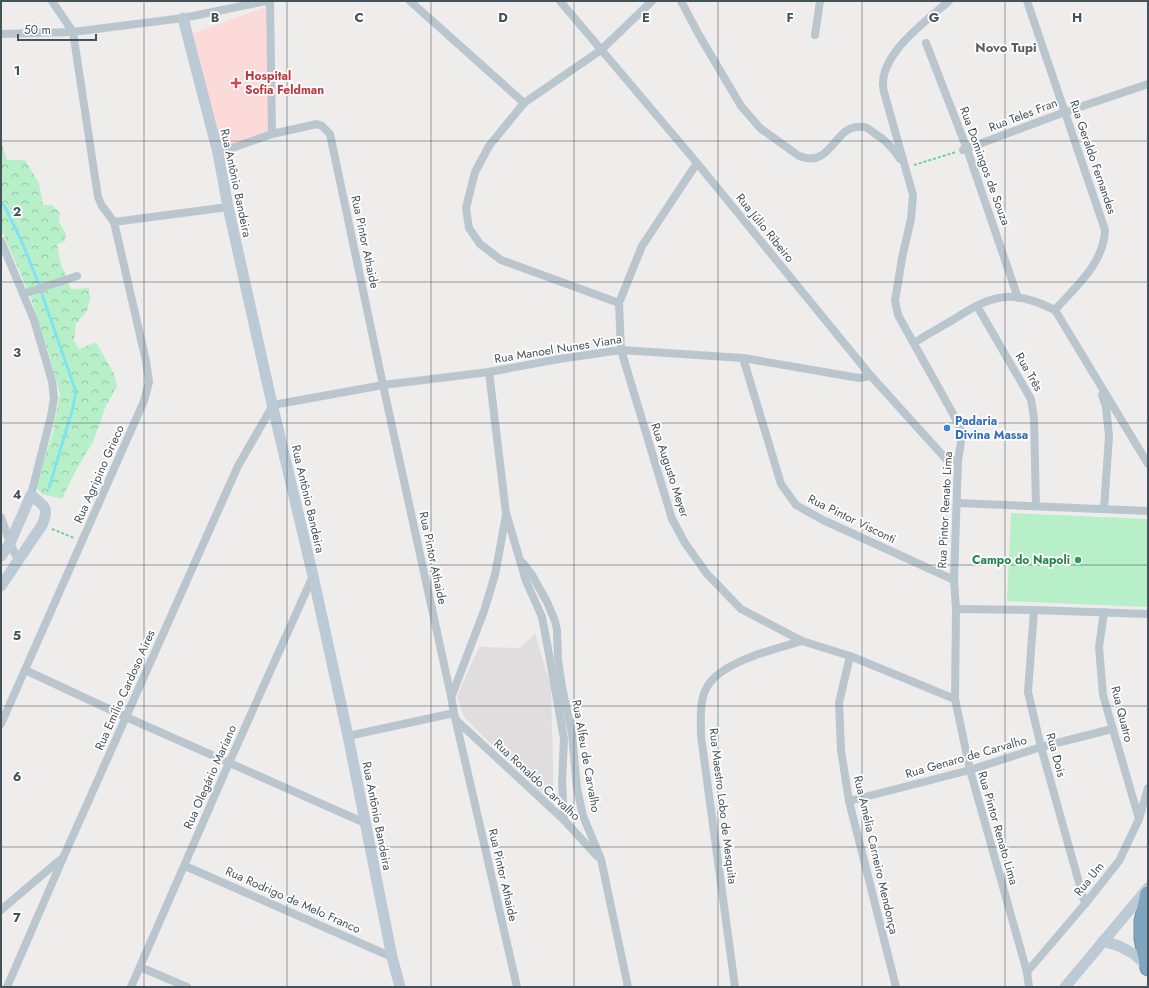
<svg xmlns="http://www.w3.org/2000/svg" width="1149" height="988" font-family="Jost,sans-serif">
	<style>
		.education { fill: #e0ddde }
		.medical { fill: #fcdada }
		.forest { fill: url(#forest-crowns) }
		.pitch { fill: #b7f0c8 }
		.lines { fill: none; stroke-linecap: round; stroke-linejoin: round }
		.stream { stroke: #82e3f0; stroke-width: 3 }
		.highway-casing { stroke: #6c90aa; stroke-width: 17 }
		.path { stroke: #6ed096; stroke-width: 2; stroke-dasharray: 3 2; stroke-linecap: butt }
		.street { stroke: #bac6cd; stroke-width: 8 }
		.secondary { stroke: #bbcad4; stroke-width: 11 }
		.highway { stroke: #81a5be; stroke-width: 15 }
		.grid { fill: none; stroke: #44525a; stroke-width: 1; stroke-opacity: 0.55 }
		.health-dot { fill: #e0444e; stroke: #fff; stroke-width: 1.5 }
		.shop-dot { fill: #3f7fe0; stroke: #fff; stroke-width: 1.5 }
		.leisure-dot { fill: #2e9e5b; stroke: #fff; stroke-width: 1.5 }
		.labels { text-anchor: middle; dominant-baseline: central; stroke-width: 3.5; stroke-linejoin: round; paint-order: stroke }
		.health-label { font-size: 12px; font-weight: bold; fill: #be3a42; stroke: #fff; text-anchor: start }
		.street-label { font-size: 12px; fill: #44525a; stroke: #fff }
		.shop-label { font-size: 12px; font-weight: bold; fill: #366cbe; stroke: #fff; text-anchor: start }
		.leisure-label { font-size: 12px; font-weight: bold; fill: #27864d; stroke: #fff; text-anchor: end }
		.neighbourhood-label { font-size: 13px; font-weight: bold; fill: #595e62; stroke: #fff }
		.grid-label { font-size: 13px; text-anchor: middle; font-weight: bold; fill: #44525a; stroke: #fff; stroke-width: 3.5; stroke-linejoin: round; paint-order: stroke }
	</style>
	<defs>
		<pattern id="forest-crowns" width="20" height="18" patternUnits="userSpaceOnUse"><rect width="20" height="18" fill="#b7f0c8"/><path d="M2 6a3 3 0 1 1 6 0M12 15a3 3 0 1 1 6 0" fill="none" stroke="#96c5a5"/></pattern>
	</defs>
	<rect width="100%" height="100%" fill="#efecec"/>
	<path class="education" d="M535,634L551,686L554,807L464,717L457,696L479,647L520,648Z"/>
	<path class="medical" d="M266,7L269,132L222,148L191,34Z"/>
	<path class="forest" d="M1,141L7,160H25L39,183L43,205H52L60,213L59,222L66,234L65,241L57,245L61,264L71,289L89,288L90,299L87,311L76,324L74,341L79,349L96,342L114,374L117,386L105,408L93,442L75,472L62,499L42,494L35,486L52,435L60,394L48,351L31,298L1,229Z"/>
	<path class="pitch" d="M1011,513L1148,519V607L1007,601Z"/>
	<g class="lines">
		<path class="stream" d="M1,202L5,207L22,242L36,277L76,392L72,411L49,488"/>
		<g class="highway-casing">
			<path id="highway" d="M1148,894L1142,921V939L1148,968"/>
		</g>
		<g class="path">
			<path d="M914,165L956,152"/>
			<path d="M52,529L74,538"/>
		</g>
		<g class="street">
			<path d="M270,1L272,134"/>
			<path d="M410,1L524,103"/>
			<path d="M560,1L697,163L871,376L946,459L958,461"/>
			<path d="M681,1L699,35L741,106L760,128L799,156C831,169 834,127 858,127C861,127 864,126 867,128C869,129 872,131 874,133C884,139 894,149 900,159"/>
			<path d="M949,1C926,21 875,57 884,92L913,195L911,219L902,258L895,301L898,315L952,412L960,428L961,442L958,461L954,580L956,609L955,699L970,770L1027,972L1029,987"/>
			<path d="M1027,1L1105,230C1104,263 1076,286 1055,310"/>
			<path d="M1,34L73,32L183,18L266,1"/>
			<path d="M815,35L820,1"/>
			<path d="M926,43L967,149L1018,298"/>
			<path d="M963,150L1065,112L1148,84"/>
			<path d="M218,153L272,134L317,124L322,126L330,134L383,385L451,696L454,713L517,987"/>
			<path d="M697,163L642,246L619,303L621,350L672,519L685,543L707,574L741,609L802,641L850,656L955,699"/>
			<path d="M114,222L228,207"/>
			<path d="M1,241L34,320L52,381L54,398L51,416L31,495"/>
			<path d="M23,294L77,276"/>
			<path d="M619,303L501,260L480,244L469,228L466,208L475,172L489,146L524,103L601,50L652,1"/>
			<path d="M977,306L1031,399L1034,419L1036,506"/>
			<path d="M1055,310L1148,464"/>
			<path d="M914,343C926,335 939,328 951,321C970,309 991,295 1014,297C1029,298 1042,304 1055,310"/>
			<path d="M743,358L781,484L796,505L823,520L954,580"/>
			<path d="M489,372L506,513L526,581L542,617L546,638L564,739L562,782L564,820"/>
			<path d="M1102,395L1106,407L1109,436L1104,509"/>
			<path d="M957,503L1148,511"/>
			<path d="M1,517L10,543L18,560"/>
			<path d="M523,563L532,575L547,602L555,621L557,630L558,659L562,687L572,734L577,788L583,816L601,859L628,987"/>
			<path d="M956,609L1034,610L1148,614"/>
			<path d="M1034,610L1028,692L1041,747L1085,904"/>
			<path d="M1104,612L1099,647L1103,695L1139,819"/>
			<path d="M850,656L839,703L841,750L849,801L896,987"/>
			<path d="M25,670L126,717L365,823"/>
			<path d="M452,695L484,611L495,575L506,515"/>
			<path d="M456,720L564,820L597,856"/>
			<path d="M1,724L144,401L149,382L146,361L114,222L102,206L98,197L73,32L52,1"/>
			<path d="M348,736L454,713"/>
			<path d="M849,801L970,770L1041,747L1112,729"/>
			<path d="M185,866L392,957"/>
			<path d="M1,910L60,860"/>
			<path d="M140,967L187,987"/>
			<path d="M1027,972L1085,904L1119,861L1139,819L1148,788"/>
			<path d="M7,987L63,858L238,466L273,405L383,385L489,372L559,359L621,350L743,358L859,378L871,376"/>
			<path d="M131,987L229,763L313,576"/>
			<path d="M735,987L701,736C701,721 699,700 707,687C722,661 775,649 802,641"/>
		</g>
		<g class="secondary">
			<path d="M183,18L218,153L228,207L270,395L313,576L348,736L392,957L400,987"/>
			<path d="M1,556L10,543L31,495C44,506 50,507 42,525L1,586"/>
			<path d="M1103,941L1119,946L1134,954L1148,967"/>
			<path d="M1065,987L1148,888"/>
		</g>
		<use href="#highway" class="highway"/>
	</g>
	<path class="grid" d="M144,1V987M287,1V987M431,1V987M574,1V987M718,1V987M862,1V987M1005,1V987M1,141H1148M1,282H1148M1,423H1148M1,565H1148M1,706H1148M1,847H1148"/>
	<path class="health-dot" d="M234 77h4v4h4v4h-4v4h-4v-4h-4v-4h4z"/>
	<circle class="shop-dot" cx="947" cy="428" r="4"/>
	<circle class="leisure-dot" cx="1078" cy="560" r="4"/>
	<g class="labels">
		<g class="health-label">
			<text x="245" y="76">Hospital<tspan x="245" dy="14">Sofia Feldman</tspan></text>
		</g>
		<g class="street-label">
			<text transform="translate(1023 115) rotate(-21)">Rua Teles Fran</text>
			<text transform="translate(1093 157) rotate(71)">Rua Geraldo Fernandes</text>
			<text transform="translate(985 166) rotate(70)">Rua Domingos de Souza</text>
			<text transform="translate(236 183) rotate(78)">Rua Antônio Bandeira</text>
			<text transform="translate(765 228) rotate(51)">Rua Júlio Ribeiro</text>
			<text transform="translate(365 242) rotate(78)">Rua Pintor Athaide</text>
			<text transform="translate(558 349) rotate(-9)">Rua Manoel Nunes Viana</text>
			<text transform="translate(1029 372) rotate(60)">Rua Três</text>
			<text transform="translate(670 470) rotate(72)">Rua Augusto Meyer</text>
			<text transform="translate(99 474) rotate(-66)">Rua Agripino Grieco</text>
			<text transform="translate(308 499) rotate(77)">Rua Antônio Bandeira</text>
			<text transform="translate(945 510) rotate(-87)">Rua Pintor Renato Lima</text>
			<text transform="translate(852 519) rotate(26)">Rua Pintor Visconti</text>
			<text transform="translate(433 558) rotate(78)">Rua Pintor Athaide</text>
			<text transform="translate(125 690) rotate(-66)">Rua Emílio Cardoso Aires</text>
			<text transform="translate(1122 714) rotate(76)">Rua Quatro</text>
			<text transform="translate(1056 755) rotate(75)">Rua Dois</text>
			<text transform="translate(586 756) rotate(80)">Rua Alfeu de Carvalho</text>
			<text transform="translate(966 757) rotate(-16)">Rua Genaro de Carvalho</text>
			<text transform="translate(210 777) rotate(-66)">Rua Olegário Mariano</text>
			<text transform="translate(537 780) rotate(43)">Rua Ronaldo Carvalho</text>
			<text transform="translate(723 806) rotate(83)">Rua Maestro Lobo de Mesquita</text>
			<text transform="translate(377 816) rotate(79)">Rua Antônio Bandeira</text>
			<text transform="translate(998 828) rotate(74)">Rua Pintor Renato Lima</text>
			<text transform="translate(876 855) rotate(77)">Rua Amélia Carneiro Mendonça</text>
			<text transform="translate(503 875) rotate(77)">Rua Pintor Athaide</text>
			<text transform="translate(1089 879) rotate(-51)">Rua Um</text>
			<text transform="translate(293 900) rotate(24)">Rua Rodrigo de Melo Franco</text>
		</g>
		<g class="shop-label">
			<text x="955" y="421">Padaria<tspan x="955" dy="14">Divina Massa</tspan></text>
		</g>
		<g class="leisure-label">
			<text x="1070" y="560">Campo do Napoli</text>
		</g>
		<g class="neighbourhood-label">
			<text x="1006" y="47">Novo Tupi</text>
		</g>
	</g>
	<g class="grid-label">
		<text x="215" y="22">B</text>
		<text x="359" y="22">C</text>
		<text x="503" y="22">D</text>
		<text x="646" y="22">E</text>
		<text x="790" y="22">F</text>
		<text x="934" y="22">G</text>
		<text x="1077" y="22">H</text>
		<text x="17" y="75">1</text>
		<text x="17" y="216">2</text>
		<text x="17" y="357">3</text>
		<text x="17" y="499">4</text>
		<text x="17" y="640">5</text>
		<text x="17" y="781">6</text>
		<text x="17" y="922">7</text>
	</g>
	<rect width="1149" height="988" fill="none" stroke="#44525a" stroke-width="4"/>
	<path d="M18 34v6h78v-6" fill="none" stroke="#44525a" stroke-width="2"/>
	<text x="24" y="34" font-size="12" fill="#44525a" stroke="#ffffff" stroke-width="3" paint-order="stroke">50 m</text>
</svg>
